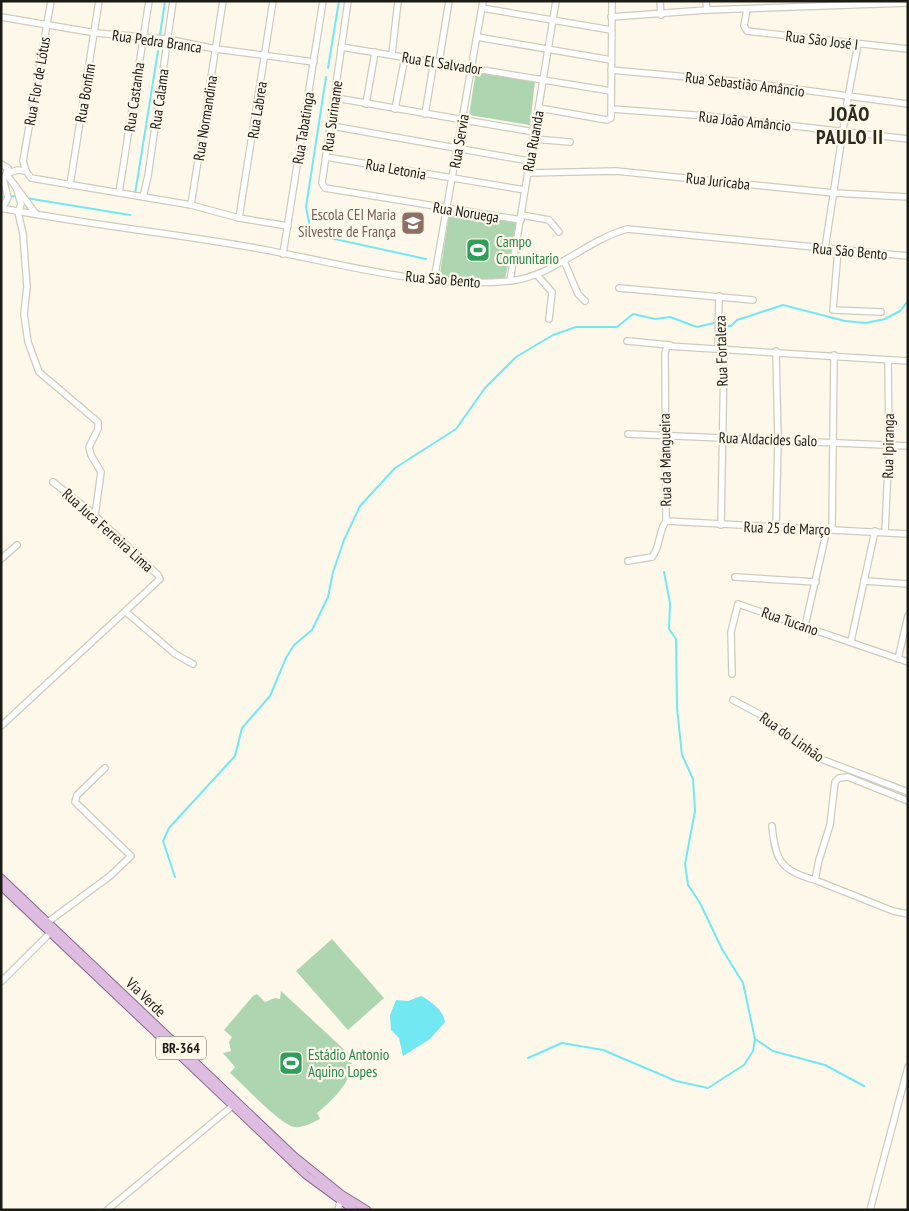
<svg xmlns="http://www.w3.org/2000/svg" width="909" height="1211" font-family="'PT Sans Narrow',sans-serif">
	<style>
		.green { fill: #add5b0 }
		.water { fill: #72e8f3 }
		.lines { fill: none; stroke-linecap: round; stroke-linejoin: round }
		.stream { stroke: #72e8f3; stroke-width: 2 }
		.minor-casing { stroke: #cfcbbc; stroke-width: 8 }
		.major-casing { stroke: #8b678b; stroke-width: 9 }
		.minor { stroke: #fff; stroke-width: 5.5 }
		.major { stroke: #ddbce0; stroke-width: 7 }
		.labels { text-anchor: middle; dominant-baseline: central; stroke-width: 4.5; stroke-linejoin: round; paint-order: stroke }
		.shield { fill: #fdf8e9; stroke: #605d55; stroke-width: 1 }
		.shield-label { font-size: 14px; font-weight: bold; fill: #1c1a15 }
		.street-label { font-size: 15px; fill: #1c1a15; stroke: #fdf8e9 }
		.education-label { font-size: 15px; fill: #785e54; stroke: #fdf8e9; text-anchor: end }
		.leisure-label { font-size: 15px; fill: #27864d; stroke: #fdf8e9; text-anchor: start }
		.district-label { font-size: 20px; font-weight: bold; letter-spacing: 1px; fill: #2d291e; stroke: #fdf8e9 }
	</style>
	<rect width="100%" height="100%" fill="#fdf8e9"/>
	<g class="green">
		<path d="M476,71L535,81L530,125L469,115Z"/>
		<path d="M449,214L518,221L505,279L439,280Z"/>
		<path d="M332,939L384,998L348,1030L296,971Z"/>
		<path d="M281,991L349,1054C360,1075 332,1101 317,1113L320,1119C312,1123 303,1128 294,1127C279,1124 243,1084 230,1073L235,1067L223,1053L231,1051L229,1042L232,1037L224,1030L253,996L257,994L265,1002L275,998L280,999Z"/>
	</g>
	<path class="water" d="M421,996C431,1001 444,1011 445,1022L430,1039L403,1056L399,1038L391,1030L390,1015L396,1000L408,1001Z"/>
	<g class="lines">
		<g class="stream">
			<path d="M159,41L165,1"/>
			<path d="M328,68L339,1"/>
			<path d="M326,77L306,207L310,227L321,236L426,259"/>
			<path d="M135,194L158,51"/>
			<path d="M1,197L16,196"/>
			<path d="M26,198L130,215"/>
			<path d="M725,326H731L737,320L783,305L845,321L866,323L885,319L900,311L908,301"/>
			<path d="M175,877L163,841L169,828L235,756L242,728L270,696L286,658L294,645L312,630L328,597L333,572L344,540L360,506L395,468L456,429L485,388L516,357L553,335L576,327H617L633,314L655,319L670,317L697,327L714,323"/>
			<path d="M755,1039L773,1051L825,1065L864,1086"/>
			<path d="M528,1058L562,1043L603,1050L676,1081L708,1088L744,1065L753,1051L755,1039L743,983L722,949L700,903L688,885L685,864L695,811L693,779L682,755L677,708L676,639L669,629L670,603L664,572"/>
		</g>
		<g class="minor-casing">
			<g id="minor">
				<path d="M51,1L23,161L26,171L31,178L191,205L239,218L288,226"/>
				<path d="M348,1L322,183L325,188L521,220"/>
				<path d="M660,1L661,15"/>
				<path d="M706,1L707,10"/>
				<path d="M482,8L611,30"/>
				<path d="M747,9L744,26L747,31L908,49"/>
				<path d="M1,17L96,33L167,39L216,49L314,62"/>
				<path d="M611,17L707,10L908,3"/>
				<path d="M477,37L611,60"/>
				<path d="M341,47L611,91"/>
				<path d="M392,54L398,1"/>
				<path d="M439,62L449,1"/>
				<path d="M611,70L743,82L908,104"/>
				<path d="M336,98L534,132"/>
				<path d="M366,104L375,52"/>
				<path d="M539,108L607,120L611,118L612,1"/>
				<path d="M395,109L405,57"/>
				<path d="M612,109L707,116L908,139"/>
				<path d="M425,114L434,61"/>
				<path d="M332,126L529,161"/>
				<path d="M534,139L570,142"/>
				<path d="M326,157L525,190"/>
				<path d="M1,164L8,168L5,177"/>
				<path d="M8,173L18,170L26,171"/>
				<path d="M528,173L616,171L834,193L908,197"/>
				<path d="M7,175L36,214"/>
				<path d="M70,185L99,1"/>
				<path d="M17,190L21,204L18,212L23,234L27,287L24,314L28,342L39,372L98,422V429L89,447L91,455L101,472L95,516"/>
				<path d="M119,193L149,1"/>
				<path d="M143,197L148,176L173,1"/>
				<path d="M191,205L223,1"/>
				<path d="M1,208C82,224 164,232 244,246C330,260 423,290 510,281C554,276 585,241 627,229L908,256"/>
				<path d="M2,208L8,198L3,178"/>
				<path d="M522,215L549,220L559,232"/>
				<path d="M239,218L273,1"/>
				<path d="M825,249L848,97L858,44"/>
				<path d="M838,250L833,310L881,312"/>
				<path d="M283,254L323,1"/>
				<path d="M564,261L578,294L585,301"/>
				<path d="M537,275L552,292L549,319"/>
				<path d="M434,280L483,1"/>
				<path d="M510,281L556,1"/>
				<path d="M619,288L753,300"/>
				<path d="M719,296L718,344L724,358L721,525"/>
				<path d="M627,341L670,345"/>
				<path d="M628,434L908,446"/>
				<path d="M666,521L908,534"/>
				<path d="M776,527L778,440L776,351"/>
				<path d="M832,529L834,355"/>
				<path d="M885,532L889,446L888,360"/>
				<path d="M1,559L17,545"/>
				<path d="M628,561L652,557C661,546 658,532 666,521L665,353L667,346L908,361"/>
				<path d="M735,577L816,582"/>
				<path d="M864,581L908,584"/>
				<path d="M126,612L175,654L193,664"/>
				<path d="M805,626L827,529"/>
				<path d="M851,641L875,531"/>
				<path d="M898,659L908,616"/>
				<path d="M732,674L731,632L738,604L908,662"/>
				<path d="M733,700L761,715L821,759L908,792"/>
				<path d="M1,726L160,579L158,575L91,512L53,482"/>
				<path d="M908,801L848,777L839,778L835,782L830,825L819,860L815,880L893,911L908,914"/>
				<path d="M772,826C775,860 781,871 815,880"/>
				<path d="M48,922L110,876L131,856L75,802L77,795L105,768"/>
				<path d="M1,982L50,933"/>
				<path d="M107,1210L236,1103"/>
				<path d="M338,1210L340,1201"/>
				<path d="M870,1210L908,1067"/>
			</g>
		</g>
		<g class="major-casing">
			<g id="major">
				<path d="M1,878L294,1156L341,1194L367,1210"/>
				<path d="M1,886L306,1175L354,1210"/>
			</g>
		</g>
		<use href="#minor" class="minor"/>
		<use href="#major" class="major"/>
	</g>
	<defs>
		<g id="school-square" transform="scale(1.25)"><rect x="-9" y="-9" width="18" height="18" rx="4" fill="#8d6e63" stroke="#fdf8e9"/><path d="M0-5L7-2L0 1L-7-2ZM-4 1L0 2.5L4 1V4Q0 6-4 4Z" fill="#fff"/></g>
		<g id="stadium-square" transform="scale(1.25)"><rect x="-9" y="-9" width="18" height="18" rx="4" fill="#2e9e5b" stroke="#fdf8e9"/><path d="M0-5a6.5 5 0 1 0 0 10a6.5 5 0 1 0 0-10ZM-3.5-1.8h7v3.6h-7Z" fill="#fff"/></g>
	</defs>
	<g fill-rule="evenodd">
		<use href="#school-square" x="413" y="223"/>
		<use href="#stadium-square" x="478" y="250"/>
		<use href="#stadium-square" x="291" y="1063"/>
	</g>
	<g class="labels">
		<rect class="shield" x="156" y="1036.5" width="50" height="23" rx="4"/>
		<g class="shield-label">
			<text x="181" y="1048">BR-364</text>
		</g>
		<g class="street-label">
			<text transform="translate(822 40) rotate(7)">Rua São José I</text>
			<text transform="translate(157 41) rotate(8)">Rua Pedra Branca</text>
			<text transform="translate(442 63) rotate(9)">Rua El Salvador</text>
			<text transform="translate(37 81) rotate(-80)">Rua Flor de Lótus</text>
			<text transform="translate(745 84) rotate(7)">Rua Sebastião Amâncio</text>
			<text transform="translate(85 93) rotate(-80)">Rua Bonfim</text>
			<text transform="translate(134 97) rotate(-82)">Rua Castanha</text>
			<text transform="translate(159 99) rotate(-82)">Rua Calama</text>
			<text transform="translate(257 110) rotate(-81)">Rua Labrea</text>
			<text transform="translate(332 116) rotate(-82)">Rua Suriname</text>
			<text transform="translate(205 118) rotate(-81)">Rua Normandina</text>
			<text transform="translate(745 121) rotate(6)">Rua João Amâncio</text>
			<text transform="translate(303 128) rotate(-81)">Rua Tabatinga</text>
			<text transform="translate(459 141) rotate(-80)">Rua Servia</text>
			<text transform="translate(533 141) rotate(-80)">Rua Ruanda</text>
			<text transform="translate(396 169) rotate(10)">Rua Letonia</text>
			<text transform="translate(718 181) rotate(6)">Rua Juricaba</text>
			<text transform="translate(466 212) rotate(9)">Rua Noruega</text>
			<text transform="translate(850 251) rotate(5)">Rua São Bento</text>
			<text transform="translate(443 279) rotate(5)">Rua São Bento</text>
			<text transform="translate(721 351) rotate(-92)">Rua Fortaleza</text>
			<text transform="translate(768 439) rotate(2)">Rua Aldacides Galo</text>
			<text transform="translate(888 446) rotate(-89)">Rua Ipiranga</text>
			<text transform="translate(665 460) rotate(-91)">Rua da Mangueira</text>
			<text transform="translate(787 528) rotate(2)">Rua 25 de Março</text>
			<text transform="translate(108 530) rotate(42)">Rua Juca Ferreira Lima</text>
			<text transform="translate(790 621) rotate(19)">Rua Tucano</text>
			<text transform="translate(792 737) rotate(35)">Rua do Linhão</text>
			<text transform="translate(146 997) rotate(44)">Via Verde</text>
		</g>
		<g class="education-label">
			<text x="396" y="214">Escola CEI Maria<tspan x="396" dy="17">Silvestre de França</tspan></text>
		</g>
		<g class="leisure-label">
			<text x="496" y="241">Campo<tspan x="496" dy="17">Comunitario</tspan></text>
			<text x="308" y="1054">Estádio Antonio<tspan x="308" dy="17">Aquino Lopes</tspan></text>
		</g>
		<g class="district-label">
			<text x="850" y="114">JOÃO<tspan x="850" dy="23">PAULO II</tspan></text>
		</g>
	</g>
	<rect width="909" height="1211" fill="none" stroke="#1c1a15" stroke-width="5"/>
</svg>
